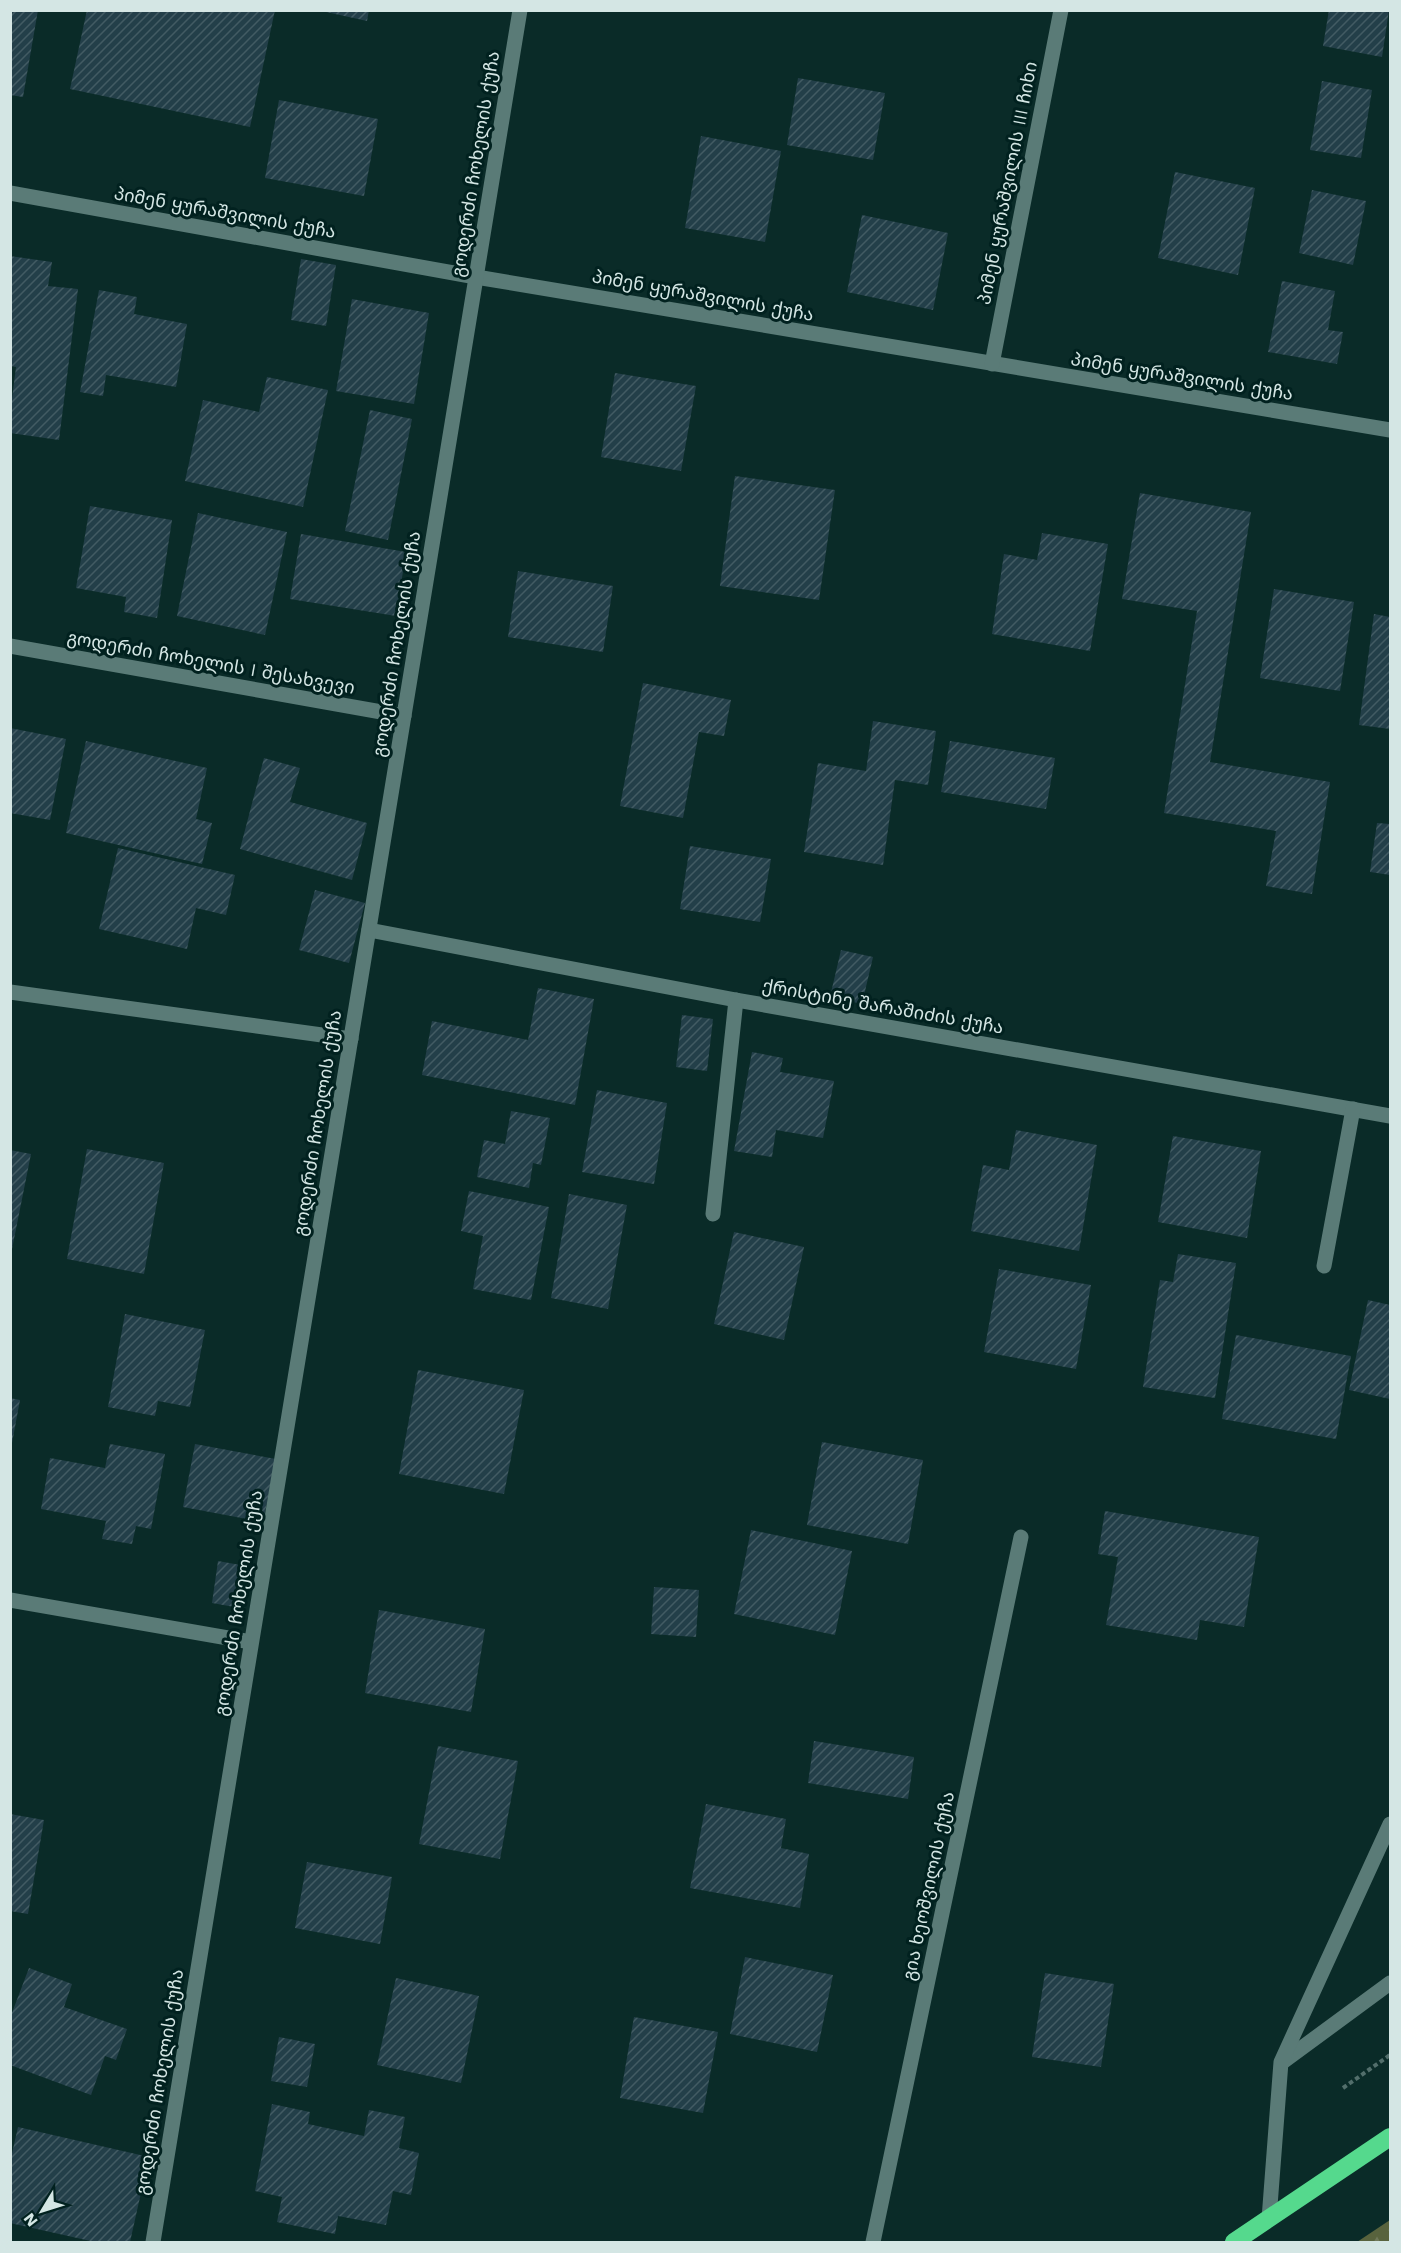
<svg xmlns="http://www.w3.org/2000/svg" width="1401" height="2253" font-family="'Work Sans','Noto Sans Georgian',sans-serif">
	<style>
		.forest { fill: url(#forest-firs) }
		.building { fill: url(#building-hatch) }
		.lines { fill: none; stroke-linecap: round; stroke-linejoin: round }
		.path { stroke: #526e6b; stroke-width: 4; stroke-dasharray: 4.5 3; stroke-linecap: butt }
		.minor { stroke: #5a7b77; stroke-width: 15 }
		.highway { stroke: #55d98d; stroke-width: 18 }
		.labels { text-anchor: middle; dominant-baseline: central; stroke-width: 6; stroke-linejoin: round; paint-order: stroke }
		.street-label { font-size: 18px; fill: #d4e6e4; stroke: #01211f }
	</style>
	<defs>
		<pattern id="forest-firs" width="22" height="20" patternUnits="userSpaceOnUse" patternTransform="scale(1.5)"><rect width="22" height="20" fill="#58633d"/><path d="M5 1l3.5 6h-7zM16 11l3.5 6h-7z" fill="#6f7959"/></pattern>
		<pattern id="building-hatch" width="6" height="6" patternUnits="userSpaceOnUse" patternTransform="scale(1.5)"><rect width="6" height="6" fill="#233f49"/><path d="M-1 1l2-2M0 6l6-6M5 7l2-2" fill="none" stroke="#425b63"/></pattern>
	</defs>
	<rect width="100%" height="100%" fill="#0a2b28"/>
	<path class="forest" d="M1390,2220V2242H1357Z"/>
	<g class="building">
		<path d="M10,10H38L23,97L10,95Z"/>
		<path d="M87,10H275L250,127L70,89Z"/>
		<path d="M317,10H369L367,21Z"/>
		<path d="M1329,10H1389L1382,57L1323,46Z"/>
		<path d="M798,78L885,93L873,160L787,145Z"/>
		<path d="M1322,81L1372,90L1361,158L1310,150Z"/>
		<path d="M279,100L378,119L364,196L265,178Z"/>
		<path d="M701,136L781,151L765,242L685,228Z"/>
		<path d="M1175,172L1255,188L1238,275L1158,258Z"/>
		<path d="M1312,190L1366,201L1353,265L1299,253Z"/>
		<path d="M862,215L948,233L933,310L847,292Z"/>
		<path d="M10,256L52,262L48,286L78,289L59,440L10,433V414L16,367L10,366Z"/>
		<path d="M301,259L336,265L326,326L291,320Z"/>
		<path d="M1282,281L1335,291L1328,330L1343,332L1337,364L1268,352Z"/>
		<path d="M99,290L137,297L134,314L187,324L176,387L106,375L103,396L80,392Z"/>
		<path d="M352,299L429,313L414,404L336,391Z"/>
		<path d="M615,373L696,386L681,471L601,457Z"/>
		<path d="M267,377L328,390L303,507L185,481L203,400L259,412Z"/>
		<path d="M370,410L412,419L388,540L345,531Z"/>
		<path d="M735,476L835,490L819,600L720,586Z"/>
		<path d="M1140,493L1251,512L1210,762L1330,782L1312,894L1266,886L1276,831L1164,813L1197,611L1122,599Z"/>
		<path d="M90,506L172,520L157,618L124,612L126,597L76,588Z"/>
		<path d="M198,513L287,532L265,635L177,616Z"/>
		<path d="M1042,533L1108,544L1090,651L992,634L1004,554L1037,560Z"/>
		<path d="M301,534L406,552L396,616L290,599Z"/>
		<path d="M518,571L613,586L603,652L508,637Z"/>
		<path d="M1274,589L1354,602L1340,691L1260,678Z"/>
		<path d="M1374,614L1390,617V729L1359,725Z"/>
		<path d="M643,683L731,700L724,736L699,732L683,818L620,806Z"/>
		<path d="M873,721L936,731L928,785L895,780L883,865L804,852L818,763L866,771Z"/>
		<path d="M10,728L66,739L50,820L10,813Z"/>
		<path d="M86,741L207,768L196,819L212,823L202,864L66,833Z"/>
		<path d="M950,741L1055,758L1046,809L941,792Z"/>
		<path d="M264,758L300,768L290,802L367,823L352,880L240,849Z"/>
		<path d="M1377,823L1390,824V875L1370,872Z"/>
		<path d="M690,846L771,859L760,922L680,909Z"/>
		<path d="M118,848L235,875L226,915L196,908L187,949L99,929Z"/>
		<path d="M315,890L365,903L349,963L299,950Z"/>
		<path d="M841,950L873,957L862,1004L830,997Z"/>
		<path d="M538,988L594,999L575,1105L422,1075L432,1021L528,1040Z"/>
		<path d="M682,1015L713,1019L707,1071L676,1067Z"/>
		<path d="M752,1052L783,1058L780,1072L834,1081L823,1138L776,1130L772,1157L734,1151Z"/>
		<path d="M597,1090L667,1103L654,1184L582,1172Z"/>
		<path d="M511,1111L550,1118L541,1165L533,1163L529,1188L477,1177L484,1140L505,1144Z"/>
		<path d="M1016,1130L1097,1145L1079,1251L971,1231L983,1165L1009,1170Z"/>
		<path d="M1173,1136L1261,1151L1247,1238L1158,1222Z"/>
		<path d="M87,1149L164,1163L144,1274L67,1259Z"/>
		<path d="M10,1150L31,1154L12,1249H10Z"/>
		<path d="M469,1191L549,1207L531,1300L473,1289L483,1236L461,1231Z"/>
		<path d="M569,1194L627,1205L608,1309L551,1298Z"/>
		<path d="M734,1232L804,1247L784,1340L714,1324Z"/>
		<path d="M1178,1254L1236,1263L1215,1398L1143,1387L1160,1280L1173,1282Z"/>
		<path d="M999,1269L1091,1285L1076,1369L984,1352Z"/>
		<path d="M1368,1300L1390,1305V1399L1349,1390Z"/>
		<path d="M125,1314L205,1330L190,1407L158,1401L155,1416L108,1407Z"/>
		<path d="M1236,1335L1351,1356L1336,1439L1222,1419Z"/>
		<path d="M418,1370L524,1390L504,1494L399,1474Z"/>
		<path d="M10,1398L20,1400L12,1443H10Z"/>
		<path d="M822,1442L923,1460L908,1544L807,1525Z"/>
		<path d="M110,1444L165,1454L151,1529L136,1526L132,1544L102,1539L106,1521L41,1509L50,1458L105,1468Z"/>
		<path d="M195,1444L276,1459L263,1522L183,1507Z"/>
		<path d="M1105,1511L1259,1537L1244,1627L1200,1620L1197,1640L1106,1625L1118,1557L1098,1554Z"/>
		<path d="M751,1530L852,1551L835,1635L734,1614Z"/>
		<path d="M218,1561L246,1566L240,1608L212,1603Z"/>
		<path d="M654,1587L699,1590L696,1637L651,1634Z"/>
		<path d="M379,1610L485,1629L471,1712L365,1693Z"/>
		<path d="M814,1741L914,1757L908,1799L808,1783Z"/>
		<path d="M438,1746L518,1761L500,1859L419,1844Z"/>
		<path d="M706,1804L786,1819L781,1848L809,1854L800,1908L690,1888Z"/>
		<path d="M10,1814L44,1820L28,1914L10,1911Z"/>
		<path d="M307,1862L392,1877L380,1944L295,1928Z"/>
		<path d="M745,1957L833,1975L817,2052L730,2034Z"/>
		<path d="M29,1968L72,1984L64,2007L127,2029L116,2060L105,2056L91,2095L10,2065V2018Z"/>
		<path d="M1045,1973L1114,1984L1101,2067L1032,2057Z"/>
		<path d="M396,1978L479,1996L461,2083L377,2065Z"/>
		<path d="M634,2017L718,2032L703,2113L620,2098Z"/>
		<path d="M279,2037L315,2044L307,2087L271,2081Z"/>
		<path d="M272,2104L310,2112L308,2124L364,2136L369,2110L405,2117L399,2148L419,2153L411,2195L393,2191L386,2225L338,2216L335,2234L277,2222L282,2197L255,2191Z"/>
		<path d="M18,2127L149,2157L130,2242H95L10,2223V2162Z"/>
	</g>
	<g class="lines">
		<path class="path" d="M1343,2088L1390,2055"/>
		<g class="minor">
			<path d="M10,193L476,277L1390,430"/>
			<path d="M992,364L1061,10"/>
			<path d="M10,646L404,716"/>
			<path d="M369,930L736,1000L1390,1116"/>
			<path d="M10,992L351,1039"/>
			<path d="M713,1214L736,1000"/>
			<path d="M1324,1266L1353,1109"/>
			<path d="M10,1600L251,1642"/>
			<path d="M1284,2061L1390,1983"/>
			<path d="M1269,2219L1281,2062L1390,1824"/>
			<path d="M153,2242L520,10"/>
			<path d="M873,2242L1021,1537"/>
		</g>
		<path class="highway" d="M1234,2242L1390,2137"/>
	</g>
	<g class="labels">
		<g class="street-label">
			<text transform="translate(475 164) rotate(-81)">გოდერძი ჩოხელის ქუჩა</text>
			<text transform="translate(1007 183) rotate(-79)">პიმენ ყურაშვილის III ჩიხი</text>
			<text transform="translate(225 212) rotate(10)">პიმენ ყურაშვილის ქუჩა</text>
			<text transform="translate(703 295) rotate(10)">პიმენ ყურაშვილის ქუჩა</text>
			<text transform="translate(1182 376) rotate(9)">პიმენ ყურაშვილის ქუჩა</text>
			<text transform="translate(396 644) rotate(-81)">გოდერძი ჩოხელის ქუჩა</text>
			<text transform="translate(211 662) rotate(10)">გოდერძი ჩოხელის I შესახვევი</text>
			<text transform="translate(883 1006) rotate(10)">ქრისტინე შარაშიძის ქუჩა</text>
			<text transform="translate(317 1123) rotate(-81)">გოდერძი ჩოხელის ქუჩა</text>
			<text transform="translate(238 1603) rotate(-81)">გოდერძი ჩოხელის ქუჩა</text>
			<text transform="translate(928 1886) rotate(-78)">გია ხეოშვილის ქუჩა</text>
			<text transform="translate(159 2082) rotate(-81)">გოდერძი ჩოხელის ქუჩა</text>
		</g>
	</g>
	<rect width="1401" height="2253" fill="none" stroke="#d4e6e4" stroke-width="24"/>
	<g transform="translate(42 2211) rotate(232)" stroke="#01211f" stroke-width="4.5" paint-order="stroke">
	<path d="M0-4.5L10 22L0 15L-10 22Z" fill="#d4e6e4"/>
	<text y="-9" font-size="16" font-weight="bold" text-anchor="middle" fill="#d4e6e4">N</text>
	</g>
</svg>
